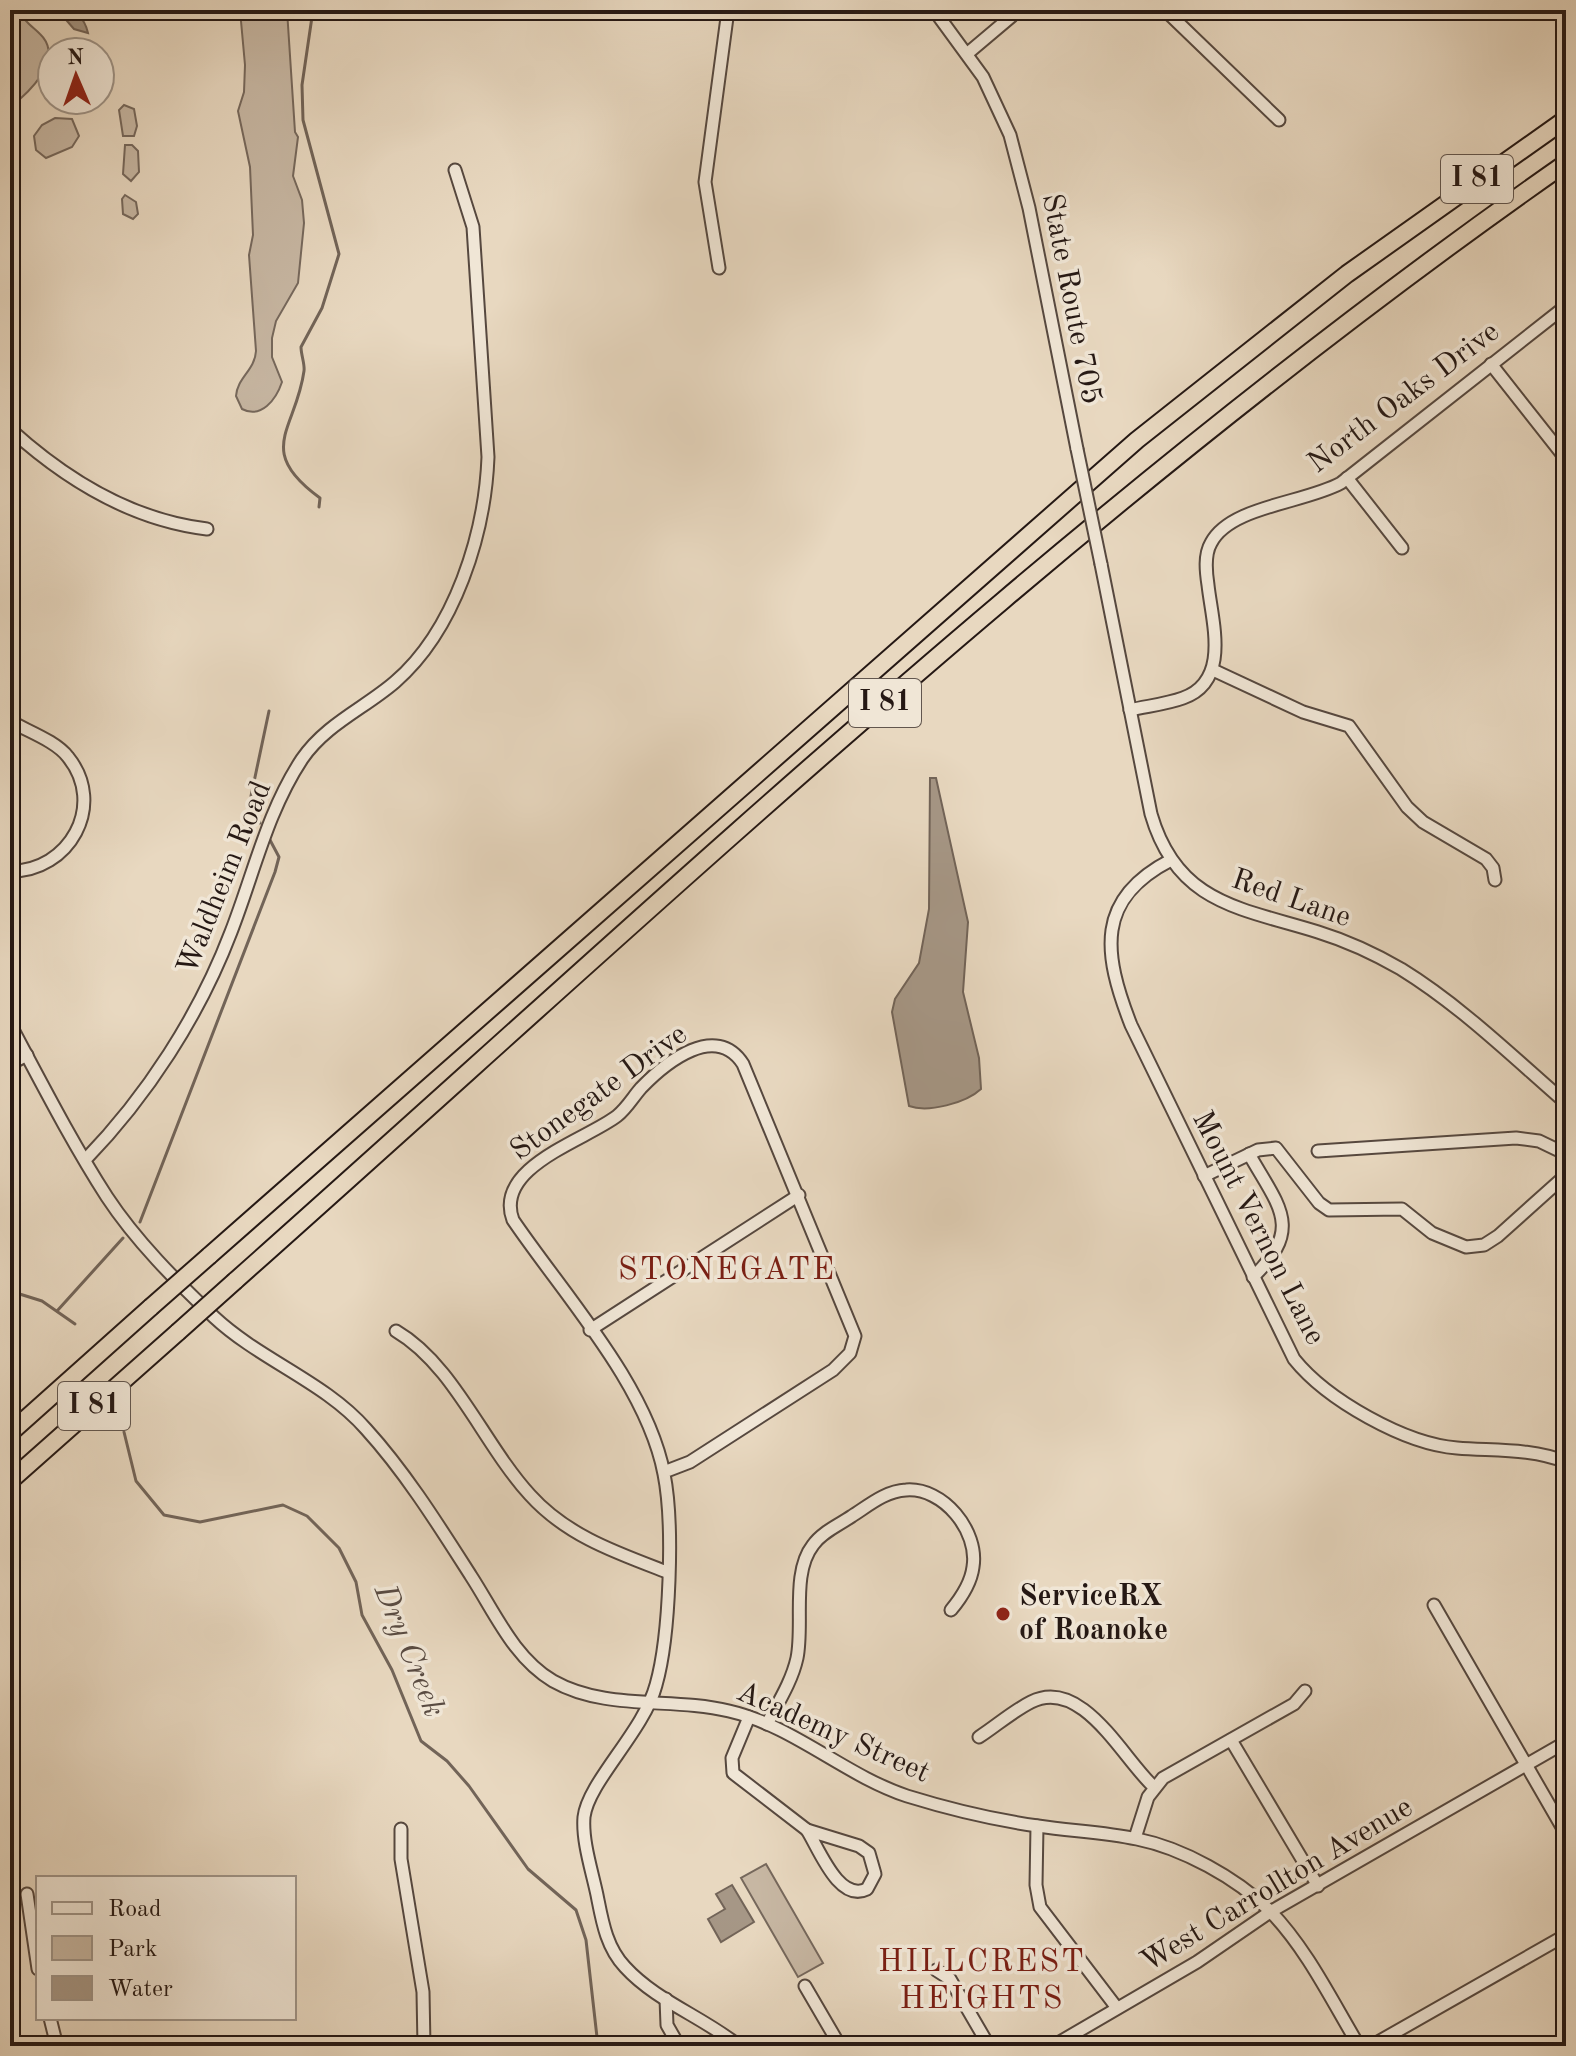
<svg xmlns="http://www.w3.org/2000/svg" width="1576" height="2056" font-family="'Old Standard TT',serif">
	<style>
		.green { fill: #c7b7a3; stroke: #76685c; stroke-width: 2 }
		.water { fill: #a69786; stroke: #726458; stroke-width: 2 }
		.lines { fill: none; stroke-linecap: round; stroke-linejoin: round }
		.stream { stroke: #726458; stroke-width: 3 }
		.minor-casing { stroke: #56483f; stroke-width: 15 }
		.highway-casing { stroke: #251814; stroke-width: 20 }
		.minor { stroke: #f0e6d6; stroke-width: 11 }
		.highway { stroke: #e8d8c0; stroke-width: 16 }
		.minor-bridge-casing { stroke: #56483f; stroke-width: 15; stroke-linecap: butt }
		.highway-bridge-casing { stroke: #251814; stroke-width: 20; stroke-linecap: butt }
		.minor-bridge { stroke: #f0e6d6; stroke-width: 11 }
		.highway-bridge { stroke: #e8d8c0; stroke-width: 16 }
		.poi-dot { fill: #8f2418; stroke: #f0e6d6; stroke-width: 3 }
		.labels { text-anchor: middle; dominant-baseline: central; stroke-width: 7; stroke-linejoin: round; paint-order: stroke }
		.shield { fill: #f0e6d6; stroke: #62564e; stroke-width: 2 }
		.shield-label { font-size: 28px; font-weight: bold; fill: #251814 }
		.street-label { font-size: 30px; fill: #251814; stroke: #f0e6d6 }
		.poi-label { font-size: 30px; font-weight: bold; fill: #251814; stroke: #f0e6d6; text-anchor: start }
		.neighbourhood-label { font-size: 32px; letter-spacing: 2px; fill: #7a1f14; stroke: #f0e6d6 }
		.water-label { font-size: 32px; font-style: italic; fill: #594b42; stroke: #f0e6d6 }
	</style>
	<rect width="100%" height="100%" fill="#e8d8c0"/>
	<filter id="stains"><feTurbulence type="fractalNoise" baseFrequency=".0025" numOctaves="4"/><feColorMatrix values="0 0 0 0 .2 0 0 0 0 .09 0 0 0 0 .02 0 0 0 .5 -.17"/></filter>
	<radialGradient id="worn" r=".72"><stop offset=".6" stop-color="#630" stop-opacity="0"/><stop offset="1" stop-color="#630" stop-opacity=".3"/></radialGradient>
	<g class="green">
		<path d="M10,10H20C23,21 32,26 40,34C62,55 37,84 20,99L10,94Z"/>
		<path d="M240,10H287L295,132L298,137L293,176L302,200L304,223L298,283L276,321L272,338V357L282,382C276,400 261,419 242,409L236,396C237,378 255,370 256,351L249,255L253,235L250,167L238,111L244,92L245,65Z"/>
		<path d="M124,105L134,109L137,126L134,136H123L119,110Z"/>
		<path d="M55,118L72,119L79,136L72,147L46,158L36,150L34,136L42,125Z"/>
		<path d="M132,145L138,151L139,172L131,181L123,174L125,145Z"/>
		<path d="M125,195L136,202L138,214L133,219L123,214L122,199Z"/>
		<path d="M766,1864L823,1963L798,1977L741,1878Z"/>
	</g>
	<g class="water">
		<path d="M62,10C77,10 85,20 88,33L74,29L60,13Z"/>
		<path d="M930,778H936L968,922L963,992L979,1058L981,1089C966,1103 928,1113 909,1106L892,1012L895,999L919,963L929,909Z"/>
		<path d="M732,1885L754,1922L721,1942L708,1919L725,1909L716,1894Z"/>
	</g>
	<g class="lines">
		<g class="stream">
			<path d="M313,10L302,85L303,120L339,254L322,308L301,347C301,355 305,364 304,371C296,430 254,450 320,498L319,507"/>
			<path d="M260,823L251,796L269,711"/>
			<path d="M140,1222L275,872L279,857L270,840"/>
			<path d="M10,1291L42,1301L75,1324"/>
			<path d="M57,1311L123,1238"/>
			<path d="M124,1432L136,1481L164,1515L200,1522L283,1505L307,1516L339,1548L356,1582L362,1615L392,1670L421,1741L447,1761L469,1786L528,1869L576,1910L586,1940L598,2046"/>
		</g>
		<g class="minor-casing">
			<g id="minor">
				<path d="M934,10L983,77L1010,135L1029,208L1077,449"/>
				<path d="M1165,10L1279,120"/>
				<path d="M968,53L1019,10"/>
				<path d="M719,268L705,182L728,10"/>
				<path d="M1491,364L1566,459"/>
				<path d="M10,429C65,479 132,520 207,529"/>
				<path d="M1347,478L1402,548"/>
				<path d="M1101,564L1151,814C1177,904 1241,908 1318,932C1347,941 1375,954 1401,969C1461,1006 1513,1057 1566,1103"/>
				<path d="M1213,670L1303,712L1349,726L1407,807L1423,822L1486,859L1493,868L1495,880"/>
				<path d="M1130,710C1147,706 1167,704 1183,698C1231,681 1212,622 1208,585C1206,572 1204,555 1211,543C1230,506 1305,503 1341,483L1566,306"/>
				<path d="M10,721C27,731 56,741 68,757C107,805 69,872 10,871"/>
				<path d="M1171,860C1095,899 1103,953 1131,1025L1294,1359C1327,1400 1405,1444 1457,1448C1494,1451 1531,1448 1566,1462"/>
				<path d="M10,1024C41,1082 71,1141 107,1197C136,1241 176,1281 214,1317C260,1360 325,1382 366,1429C406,1473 439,1526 471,1576C495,1613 514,1658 553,1681C606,1711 672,1697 729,1711C794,1726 844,1775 907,1796C949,1809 995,1820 1038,1826C1071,1831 1104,1832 1137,1839C1182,1848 1237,1878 1270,1911C1307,1949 1332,2001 1359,2046"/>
				<path d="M10,1064L27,1055"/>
				<path d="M1318,1151L1516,1138L1539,1141L1566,1154"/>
				<path d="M1249,1154C1279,1207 1304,1228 1253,1277"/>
				<path d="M85,1160C147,1096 199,1016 231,932C254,873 267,812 302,759C326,724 365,708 395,682C455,630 485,534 488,457L473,227L455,170"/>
				<path d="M1204,1176L1258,1150L1276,1148L1319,1203L1329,1210L1402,1209L1432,1233L1466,1247L1484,1245L1498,1236L1566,1175"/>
				<path d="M590,1330L799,1195"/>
				<path d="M396,1331C454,1365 484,1445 530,1495C567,1536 617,1553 667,1572"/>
				<path d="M664,1472L690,1462L833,1370L850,1353L855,1336L743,1064C716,1022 666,1062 641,1088C633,1097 627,1108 617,1116C586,1140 493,1167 513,1220C564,1295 647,1385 664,1474C674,1524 670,1636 656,1685C644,1731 588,1782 584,1817C582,1841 592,1871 597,1895C602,1920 606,1947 625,1967C656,2001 703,2017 739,2046"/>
				<path d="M1434,1605L1566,1834"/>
				<path d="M749,1717L732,1758L733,1773L807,1830"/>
				<path d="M767,1724C778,1703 792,1681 797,1658C804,1624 791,1573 813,1545C822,1532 839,1525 852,1516C868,1506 885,1491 906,1490C943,1487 979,1531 973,1567C971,1583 961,1598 951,1610"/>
				<path d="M979,1737C996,1726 1013,1711 1031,1702C1082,1676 1123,1759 1154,1787"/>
				<path d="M1231,1740L1318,1886"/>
				<path d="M1037,1826L1036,1885L1040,1907L1117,2008"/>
				<path d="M401,1829V1859L423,1992L424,2046"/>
				<path d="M807,1830L859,1846L869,1853L875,1874L867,1889C839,1903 819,1849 807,1830Z"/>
				<path d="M1135,1838L1148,1797L1163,1778L1294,1704L1305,1691"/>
				<path d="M27,1894L38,1969"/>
				<path d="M936,1970L950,1979L989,2046"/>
				<path d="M805,1986L840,2046"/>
				<path d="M666,1999L667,2025L679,2046"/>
				<path d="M50,2018L57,2046"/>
				<path d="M1053,2046L1197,1962L1270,1912L1566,1742"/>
				<path d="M1371,2046L1566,1935"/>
			</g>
		</g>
		<g class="highway-casing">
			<g id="highway">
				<path d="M209,1256L1137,440L1347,274L1566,119"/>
				<path d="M235,1281C668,896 1090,495 1566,163"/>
				<path d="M10,1433L151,1307"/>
				<path d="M10,1481L178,1332"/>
			</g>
		</g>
		<use href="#minor" class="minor"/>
		<use href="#highway" class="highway"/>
		<g class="minor-bridge-casing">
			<path id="minor-bridge" d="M1077,449L1101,564"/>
		</g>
		<g class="highway-bridge-casing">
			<g id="highway-bridge">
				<path d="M151,1307L209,1256"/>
				<path d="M178,1332L235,1281"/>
			</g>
		</g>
		<use href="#minor-bridge" class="minor-bridge"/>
		<use href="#highway-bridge" class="highway-bridge"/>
	</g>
	<circle class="poi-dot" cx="1003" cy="1614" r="8"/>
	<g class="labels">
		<g class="shield">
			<rect x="1441" y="155" width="72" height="48" rx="6"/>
			<rect x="849" y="679" width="72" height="48" rx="6"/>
			<rect x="58" y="1382" width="72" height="48" rx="6"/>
		</g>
		<g class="shield-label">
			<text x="1477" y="179">I 81</text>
			<text x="885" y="703">I 81</text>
			<text x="94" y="1406">I 81</text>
		</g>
		<g class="street-label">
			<text transform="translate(1071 299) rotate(79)">State Route 705</text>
			<text transform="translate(1404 398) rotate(-37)">North Oaks Drive</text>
			<text transform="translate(225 878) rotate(-68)">Waldheim Road</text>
			<text transform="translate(1291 899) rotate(19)">Red Lane</text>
			<text transform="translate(599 1093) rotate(-36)">Stonegate Drive</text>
			<text transform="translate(1258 1228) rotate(63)">Mount Vernon Lane</text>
			<text transform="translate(833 1733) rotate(24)">Academy Street</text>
			<text transform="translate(1277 1885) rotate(-31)">West Carrollton Avenue</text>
		</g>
		<g class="poi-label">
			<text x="1019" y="1597">ServiceRX<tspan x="1019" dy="34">of Roanoke</tspan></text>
		</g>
		<g class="neighbourhood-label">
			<text x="727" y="1271">STONEGATE</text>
			<text x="982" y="1963">HILLCREST<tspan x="982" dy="37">HEIGHTS</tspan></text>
		</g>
		<g class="water-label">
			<text transform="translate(408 1651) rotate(68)">Dry Creek</text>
		</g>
	</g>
	<rect width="1576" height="2056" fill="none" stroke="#e8d8c0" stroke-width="40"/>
	<rect x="12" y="12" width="1552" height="2032" fill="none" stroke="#251814" stroke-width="4"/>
	<rect x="20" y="20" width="1536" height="2016" fill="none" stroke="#251814" stroke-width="2"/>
	<rect x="36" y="1876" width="260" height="144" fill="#f0e6d6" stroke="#9f9488" stroke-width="2"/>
	<rect x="52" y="1902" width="40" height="12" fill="#f0e6d6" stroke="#9f9488" stroke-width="2"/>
	<text x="108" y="1916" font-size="24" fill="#251814">Road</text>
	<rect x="52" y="1936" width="40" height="24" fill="#c7b7a3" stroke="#9f9488" stroke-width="2"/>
	<text x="108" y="1956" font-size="24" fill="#251814">Park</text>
	<rect x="52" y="1976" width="40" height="24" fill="#a69786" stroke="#9f9488" stroke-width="2"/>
	<text x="108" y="1996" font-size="24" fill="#251814">Water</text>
	<g transform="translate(76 76) rotate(358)"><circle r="38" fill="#f0e6d6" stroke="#9f9488" stroke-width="2"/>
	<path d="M0-6L14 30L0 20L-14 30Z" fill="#8f2418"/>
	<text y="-12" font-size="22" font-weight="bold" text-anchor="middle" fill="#251814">N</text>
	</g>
	<rect width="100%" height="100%" filter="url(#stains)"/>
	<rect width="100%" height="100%" fill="url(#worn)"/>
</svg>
